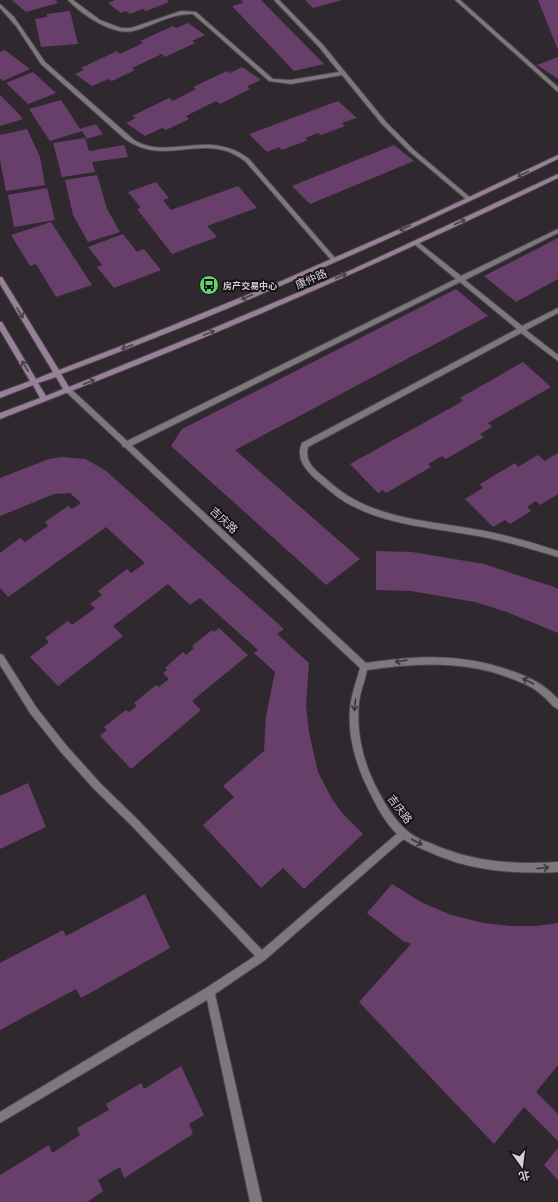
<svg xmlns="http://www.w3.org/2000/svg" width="558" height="1202" font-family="Jost,'Noto Sans SC',sans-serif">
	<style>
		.building { fill: #683f6a }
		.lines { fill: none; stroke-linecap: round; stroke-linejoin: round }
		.lane-casing { stroke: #4c474c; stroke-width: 2 }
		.street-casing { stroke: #4c474c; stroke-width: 2 }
		.secondary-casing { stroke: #4c474c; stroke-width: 2 }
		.lane { fill: #7e787e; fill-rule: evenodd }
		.street { fill: #7e787e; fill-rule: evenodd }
		.secondary { fill: #988098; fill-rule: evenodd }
		.oneway { stroke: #4a3f4a }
		.oneway2 { stroke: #3a363a }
		.labels { text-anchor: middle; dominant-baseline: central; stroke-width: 4; stroke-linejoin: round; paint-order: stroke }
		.far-poi-label { font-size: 9px; font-weight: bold; fill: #d4d0d4; stroke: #161316; text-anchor: start }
		.street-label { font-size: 11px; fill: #d4d0d4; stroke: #161316 }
	</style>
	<rect width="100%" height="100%" fill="#2f292f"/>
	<g class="building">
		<path d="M12,0H55L58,3L26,12Z"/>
		<path d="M115,0H167L169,2L146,11L143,9L130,14L126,11L121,13L108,3Z"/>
		<path d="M244,0H261L324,64L294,71L232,6L243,3L241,1Z"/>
		<path d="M305,0H342L313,8Z"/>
		<path d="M538,0H558V50Z"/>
		<path d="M70,11L78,44L41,47L35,19L47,17V14Z"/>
		<path d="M188,23L205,35L192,41L195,43L165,57L162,54L132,68L135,70L112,81L109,79L92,86L75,74L84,70L81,68L117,51L120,54L143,43L140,41L173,26L176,28Z"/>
		<path d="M5,50L30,69L3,81L0,78V52Z"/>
		<path d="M558,57V79L537,65Z"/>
		<path d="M242,67L261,80L247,86L250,89L220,104L216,101L186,116L189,119L166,130L162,128L145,136L126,123L136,118L132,116L169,98L173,101L196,89L193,87L227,71L230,73Z"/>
		<path d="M33,72L56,93L28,104L6,83Z"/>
		<path d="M0,95L17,112L23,119L0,126Z"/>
		<path d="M61,100L80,129L96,124L103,134L87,139L82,131L50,141L29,109Z"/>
		<path d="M338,101L357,118L342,123L345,126L321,135L318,133L305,138L308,140L282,150L279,147L267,152L249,134Z"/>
		<path d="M27,129L40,157L45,185L6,191L0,160V134L1,135Z"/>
		<path d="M85,138L89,151L124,145L128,157L92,162L95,172L62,177L53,143Z"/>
		<path d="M394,145L414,161L310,204L292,186Z"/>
		<path d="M97,175L107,209L120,232L88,242L73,215L65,180Z"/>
		<path d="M156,182L169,198L163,200L171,210L238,186L257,208L207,226L217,237L172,254L137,209L141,208L128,192Z"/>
		<path d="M47,188L55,220L14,227L8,195Z"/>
		<path d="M51,222L92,285L56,297L36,264L30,266L11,235Z"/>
		<path d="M123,234L137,252L144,249L161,270L114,288L97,267L102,265L88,247Z"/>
		<path d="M558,238V279L516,302L484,276Z"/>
		<path d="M456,289L488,316L235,450L360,559L326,585L171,446L182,429Z"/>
		<path d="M523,362L551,387L488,423L492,427L480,434L484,437L446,459L442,456L428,464L431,467L386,493L383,490L378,493L350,464L463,401L460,398Z"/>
		<path d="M558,453V494L540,505L536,501L527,507L531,511L510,524L505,520L493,527L465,499L483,488L480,484L515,463L518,467L538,455L545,461Z"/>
		<path d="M61,457L85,459L105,470L284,629L277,634L309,663L306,706L309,732L318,772L332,799L342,813L363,834L304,889L283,868L261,888L203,825L234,797L223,786L264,751L266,716L275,672L254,653L258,650L200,598L190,605L168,584L113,626L123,636L58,686L30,657L49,642L45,638L68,621L72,625L95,608L90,604L102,595L98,591L127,569L131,573L145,563L106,527L8,597L0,588V553L20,538L25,542L48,526L45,522L68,506L72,509L81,503L70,493L54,494L0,516V478L49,459Z"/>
		<path d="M376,551L412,552L484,564L554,587L558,589V633L507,612L475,602L411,591L376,590Z"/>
		<path d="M219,628L248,655L192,701L201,710L131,769L100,736L107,730L104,727L126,710L129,712L137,706L134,703L156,685L159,687L169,679L163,673L167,670L165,668L183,652L186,655L194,648L192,646L212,630L214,632Z"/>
		<path d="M28,783L46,827L0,849V796Z"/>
		<path d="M392,884L421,902L451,915L484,923L510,926H536L558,923V1065L536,1092L558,1114V1141L524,1107L494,1144L359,1002L411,944L403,941L367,913Z"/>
		<path d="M145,894L170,948L81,998L76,989L0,1030V963L63,930L66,936Z"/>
		<path d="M181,1066L204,1115L189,1124L193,1134L124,1178L120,1167L98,1180L103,1191L87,1202H0V1175L49,1145L52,1153L80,1135L77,1128L109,1110L106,1104L141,1083L144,1089Z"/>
		<path d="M558,1148V1180L544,1165Z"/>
	</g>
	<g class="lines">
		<g class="lane-casing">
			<g id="lane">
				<path d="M68,0H73L100,20L121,28H131L181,11L196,12L273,79L291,80L339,72L319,47L274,0H279L323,45L386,122L414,150L472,199L471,200H467L410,152L382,124L342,75L291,84L269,81L193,14C171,13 153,26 133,31C113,36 81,14 68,0Z"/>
				<path d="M558,229V233L465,280L522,326L558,308V313L526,330L558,355V361L521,333L308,447C304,462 315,470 326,479C333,485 341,492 350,497C390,521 439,522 485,531C509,536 534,543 558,551V557C535,550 512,543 488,538C440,528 388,527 345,502C335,496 327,488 318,481C306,471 295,459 302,443L517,329L460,282L129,447H123L122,445L123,443L456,279L414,244V242H418L461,276Z"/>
				<path d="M0,654L3,655L36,707L66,745L100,783L138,820L262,950L400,831L403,830L406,831L408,834L406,837L265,960L215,994L262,1202H250L207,1000L0,1123V1112L206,988L255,956L132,826L94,789L60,751L30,713L0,665Z"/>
			</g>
		</g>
		<g class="street-casing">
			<g id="street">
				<path d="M455,0H460L558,87V92Z"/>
				<path d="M0,4L14,17L45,62L134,140C162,157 194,139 224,147C234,149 241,153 249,159L336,259V261H332L245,161C238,156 231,152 223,150C188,142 159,163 125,139L41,64L16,26L0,8Z"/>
				<path d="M68,387L70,388L366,663C415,656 458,653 506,669C527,676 542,682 558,699V709C552,707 549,701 544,697C539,692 533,688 527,685C474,660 423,662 367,670C365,681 360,692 359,703C356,731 363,760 375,785C383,800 392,817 404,828C411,835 421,840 430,843C471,862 514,865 558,862V872C513,874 469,871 427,851C417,847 406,842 398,835C385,823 376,805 368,789C355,763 346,730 351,701C353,690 357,679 360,668L66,392L65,390Z"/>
			</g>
		</g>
		<g class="secondary-casing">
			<path id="secondary" d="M558,155V159C395,238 230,311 61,374L69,387L209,330L349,271L558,174V178C398,255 236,327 71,391L70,393H66L0,419V413L40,398L33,385L0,398V392L30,381L0,330V322H2L36,379L53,372L0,284V277H2L59,370L139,339L279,282L418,221ZM56,377L63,389L46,396L38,383Z"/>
		</g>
		<use href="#lane" class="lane"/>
		<use href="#street" class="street"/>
		<use href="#secondary" class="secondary"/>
	</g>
	<defs><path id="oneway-shaft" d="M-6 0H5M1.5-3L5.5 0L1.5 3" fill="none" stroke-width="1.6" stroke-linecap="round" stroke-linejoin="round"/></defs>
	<g class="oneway">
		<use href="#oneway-shaft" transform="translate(523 174) rotate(155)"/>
		<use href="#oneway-shaft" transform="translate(460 222) rotate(-25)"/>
		<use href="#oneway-shaft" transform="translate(405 228) rotate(156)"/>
		<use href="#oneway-shaft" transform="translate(341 276) rotate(-24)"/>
		<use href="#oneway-shaft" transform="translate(247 297) rotate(157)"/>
		<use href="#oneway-shaft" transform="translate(20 313) rotate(59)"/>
		<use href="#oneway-shaft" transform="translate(209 333) rotate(-22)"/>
		<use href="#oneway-shaft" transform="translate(127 347) rotate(159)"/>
		<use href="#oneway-shaft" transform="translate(25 366) rotate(-121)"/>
		<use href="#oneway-shaft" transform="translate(89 382) rotate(-22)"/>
	</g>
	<g class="oneway2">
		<use href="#oneway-shaft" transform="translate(401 661) rotate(172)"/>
		<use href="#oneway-shaft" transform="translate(528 681) rotate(-152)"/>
		<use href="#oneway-shaft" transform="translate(355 705) rotate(96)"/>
		<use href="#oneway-shaft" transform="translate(417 842) rotate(28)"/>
		<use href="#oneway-shaft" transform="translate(543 868) rotate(-5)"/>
	</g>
	<defs>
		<g id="bus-disc" transform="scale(1)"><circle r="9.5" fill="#5fd56b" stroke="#161316"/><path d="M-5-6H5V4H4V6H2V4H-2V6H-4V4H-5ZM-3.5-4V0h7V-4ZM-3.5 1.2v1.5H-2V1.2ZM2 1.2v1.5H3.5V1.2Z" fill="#111"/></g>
	</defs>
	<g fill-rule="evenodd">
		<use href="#bus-disc" x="209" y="285"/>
	</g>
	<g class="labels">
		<g class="far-poi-label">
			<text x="223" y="285">房产交易中心</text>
		</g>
		<g class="street-label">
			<text transform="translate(311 279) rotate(-24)">康仲路</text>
			<text transform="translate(224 520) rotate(43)">吉庆路</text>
			<text transform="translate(400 809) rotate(53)">吉庆路</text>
		</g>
	</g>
	<g transform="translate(522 1166) rotate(166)" stroke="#161316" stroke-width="3" paint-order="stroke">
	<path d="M0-3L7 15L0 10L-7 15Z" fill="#d4d0d4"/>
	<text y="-6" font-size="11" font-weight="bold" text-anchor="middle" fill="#d4d0d4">北</text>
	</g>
</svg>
